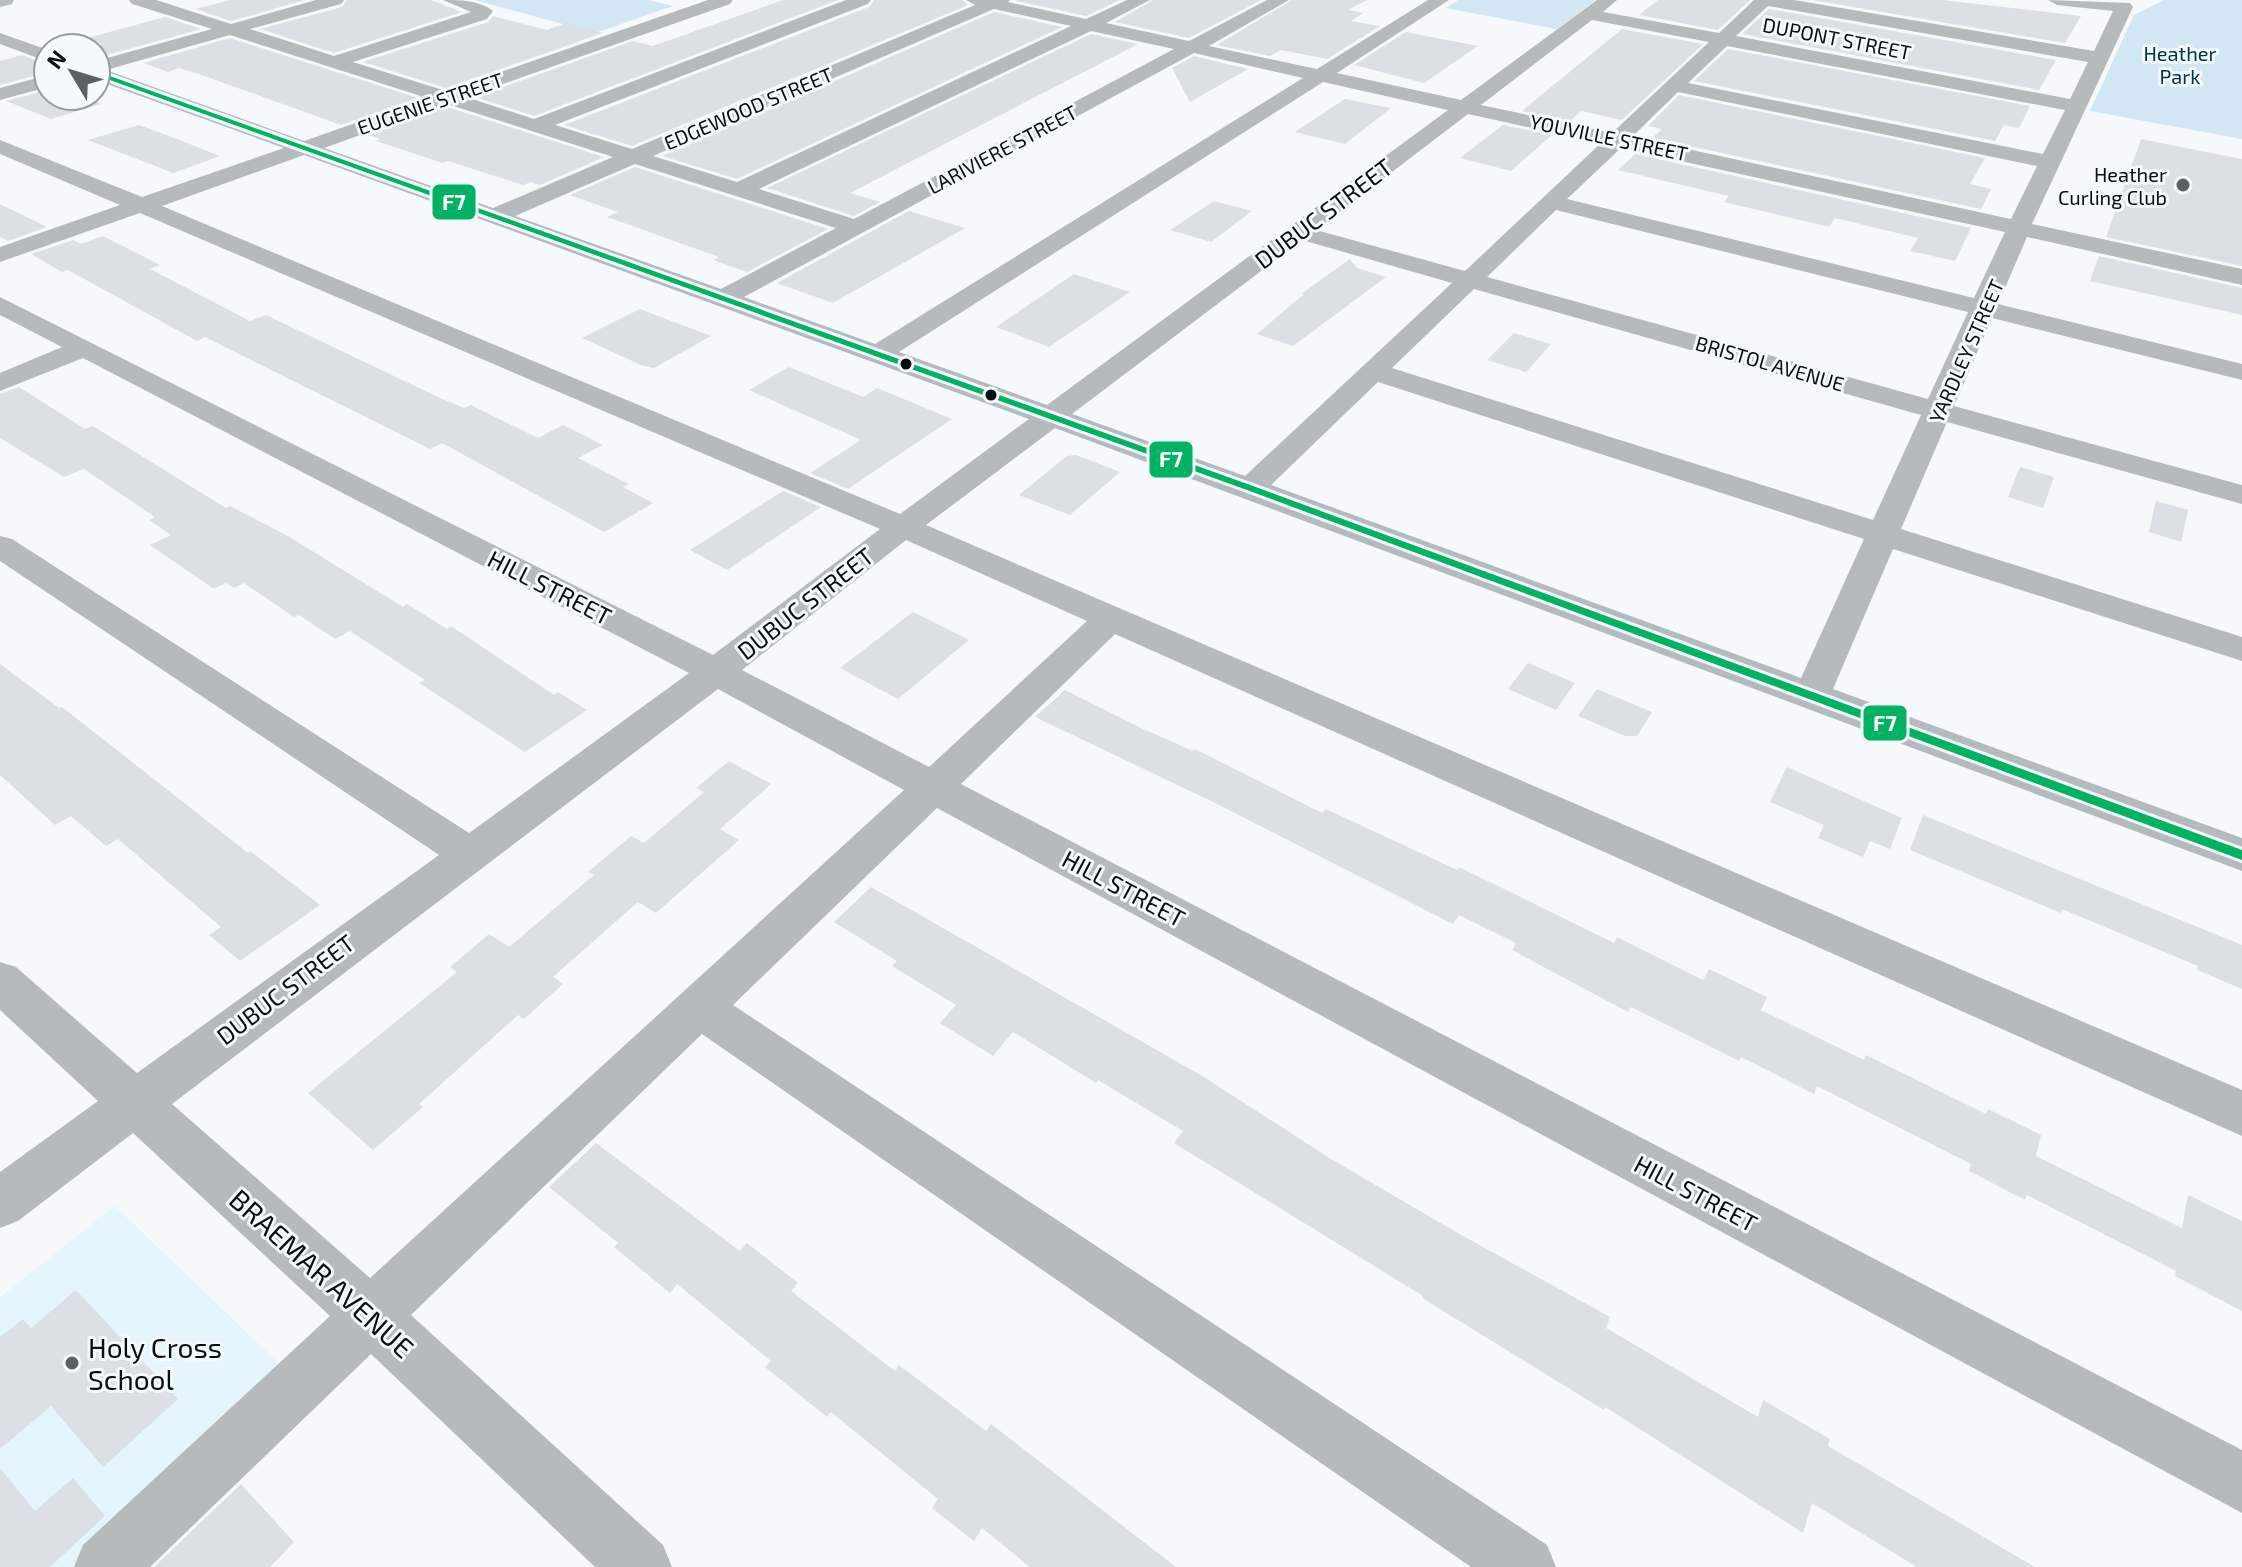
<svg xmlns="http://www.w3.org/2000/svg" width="2242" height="1567" font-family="'Exo 2',sans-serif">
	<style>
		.built { fill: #e5f5fd }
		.green { fill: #d1e7f3 }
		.building { fill: #dae0e6 }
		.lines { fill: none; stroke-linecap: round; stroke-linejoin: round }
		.minor { fill: #b5bbbc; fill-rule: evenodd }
		.major { fill: #b7bebf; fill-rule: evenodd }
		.bus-1-casing { stroke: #f3fafd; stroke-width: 6 }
		.bus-1 { fill: #00b262; fill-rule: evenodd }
		.poi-dot { fill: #5b6062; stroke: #f3fafd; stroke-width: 3 }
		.bus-dot { fill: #080d10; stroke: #f3fafd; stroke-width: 3 }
		.labels { text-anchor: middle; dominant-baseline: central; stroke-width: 6; stroke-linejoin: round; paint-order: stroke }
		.far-street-label { font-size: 20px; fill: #080d10; stroke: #f3fafd }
		.far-park-label { font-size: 20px; fill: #003247; stroke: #f3fafd }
		.far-poi-label { font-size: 20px; fill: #080d10; stroke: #f3fafd; text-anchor: end }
		.street-label { font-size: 24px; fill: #080d10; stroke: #f3fafd }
		.near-street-label { font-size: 28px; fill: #080d10; stroke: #f3fafd }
		.near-poi-label { font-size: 28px; fill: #080d10; stroke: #f3fafd; text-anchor: start }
		.line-badge { stroke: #f3fafd; stroke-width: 3 }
		.badge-label { font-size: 22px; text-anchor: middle; font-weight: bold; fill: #fff }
	</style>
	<rect width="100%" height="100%" fill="#f5f9fb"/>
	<path class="built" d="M115,1206L291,1375L88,1567H0V1297Z"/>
	<g class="green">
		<path d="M475,0H649L673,6L595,33Z"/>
		<path d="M1458,0H1596L1557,29L1446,8Z"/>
		<path d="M2164,0H2242V139L2090,111L2134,15Z"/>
	</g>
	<g class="building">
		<path d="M230,0H305L231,21L195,9Z"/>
		<path d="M347,0H431L462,12L334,53L260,29L342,7Z"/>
		<path d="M783,0H838L534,116L475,97L633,41L653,46Z"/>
		<path d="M874,0H963L968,5L632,146L564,125L869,7Z"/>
		<path d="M1013,0H1120L1086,16Z"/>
		<path d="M1153,0H1261L1189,38L1115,22Z"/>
		<path d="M1292,0H1367L1348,10L1363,13L1351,21L1380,26L1327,59L1281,50L1270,56L1217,45Z"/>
		<path d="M1658,0H1750L1718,30L1639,15Z"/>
		<path d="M1812,0H1942L2081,16L2065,43Z"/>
		<path d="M1769,9L2056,60L2039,90L1742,34Z"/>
		<path d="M994,12L1062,27L737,179L662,156Z"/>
		<path d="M493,16L547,30L566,23L603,33L446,88L363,62L488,22Z"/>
		<path d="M165,17L201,29L96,58V48H50Z"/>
		<path d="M1622,29L1703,44L1622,120L1581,111L1570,121L1522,111Z"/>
		<path d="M1406,32L1478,46L1424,83L1354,65Z"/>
		<path d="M1091,34L1138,44L850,193L880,202L854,216L767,188Z"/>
		<path d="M230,38L418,98L341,125L199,74L179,68L168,72L143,63Z"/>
		<path d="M1728,49L2030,106L2019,128L2004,125L1995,141L1694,81Z"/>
		<path d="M22,55L48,65V72L0,85V61Z"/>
		<path d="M1194,56L1248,69L1190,102L1172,68Z"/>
		<path d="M48,90V96H84L101,104L51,119L6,101Z"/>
		<path d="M1679,95L1985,158L1970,184L1991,189L1981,209L1652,138L1662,129L1648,126Z"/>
		<path d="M1345,99L1391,108L1345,144L1295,132Z"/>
		<path d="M447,107L604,157L540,185L531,182L523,185L448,161L442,163L376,141L380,139L369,135Z"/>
		<path d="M139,125L177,139L220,156L173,173L88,140Z"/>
		<path d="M1503,125L1552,135L1511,171L1460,158Z"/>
		<path d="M2141,139L2242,159V266L2106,237Z"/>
		<path d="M1635,154L1971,228L1955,261L1910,251L1918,238L1835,218L1829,227L1724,202L1729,196L1618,170Z"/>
		<path d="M635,167L828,229L747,272L713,260L719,257L607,217L618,212L570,195Z"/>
		<path d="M1214,201L1252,211L1211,242L1170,230Z"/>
		<path d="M0,204L47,227L8,241L0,237Z"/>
		<path d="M909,211L965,228L833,303L777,283Z"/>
		<path d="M103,236L160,265L150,269L250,321L266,315L438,397L464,408L471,405L538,438L563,425L603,445L578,458L629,484L623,487L653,503L604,532L442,443L430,449L205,337L197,341L68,270L62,272L31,254L73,240L81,244Z"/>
		<path d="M2099,256L2242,288V315L2090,281Z"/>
		<path d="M1350,259L1357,268L1386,277L1293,346L1257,334L1304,294H1301Z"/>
		<path d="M1074,274L1130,292L1049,347L996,327Z"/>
		<path d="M640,309L711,336L654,368L641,365L582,338Z"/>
		<path d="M1514,333L1551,344L1526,372L1487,360Z"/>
		<path d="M789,367L863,397L877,388L952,419L848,489L810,473L861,440L749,390Z"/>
		<path d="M19,387L85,429L93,426L226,508L230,506L288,536L403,607L407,604L447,629L451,626L554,695L558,692L587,710L525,752L419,683L425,680L350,631L335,639L299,615L294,617L244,583L234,588L226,583L214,589L150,545L171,535L149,520L155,517L84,469L64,477L0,438V394Z"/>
		<path d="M1076,455L1120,472L1070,515L1019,495L1067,456Z"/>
		<path d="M2020,467L2054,477L2043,508L2008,497Z"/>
		<path d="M783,491L821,507L727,570L690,550Z"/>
		<path d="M2156,501L2188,510L2181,542L2149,532Z"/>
		<path d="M913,612L969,640L898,699L840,668Z"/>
		<path d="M1528,663L1575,683L1556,710L1508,689Z"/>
		<path d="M0,664L59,708L62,707L248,853L250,851L320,905L240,961L209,935L221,927L118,839L106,846L71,816L55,825L0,775Z"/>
		<path d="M1597,689L1652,712L1637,736H1625L1578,716Z"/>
		<path d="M1065,690L1141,728L1193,751L1195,749L1322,813L1326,809L1457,870L1459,867L1614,943L1617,937L1703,980L1709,969L1767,997L1761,1010L1864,1060L1866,1055L1986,1114L1988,1109L2041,1135L2036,1156L2182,1228L2188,1195L2242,1221V1311L2175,1276L2176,1271L2027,1195L2025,1200L1969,1171L1971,1164L1817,1086L1814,1094L1741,1057L1739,1061L1631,1007L1628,1012L1512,950L1516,943L1459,915L1453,924L1211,801L1035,717Z"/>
		<path d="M729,761L771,784L720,829L739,840L656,913L638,902L553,977L563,984L524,1019L518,1015L419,1104L423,1107L373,1150L308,1093L457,972L450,967L489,934L509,947L594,875L588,872L631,836L644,843L704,792L696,788Z"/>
		<path d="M1787,767L1902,818L1890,849L1870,841L1863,857L1818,838L1824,825L1770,802Z"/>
		<path d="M1923,815L2242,945V989L2197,970L2198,966L2062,909L2061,913L1910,850Z"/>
		<path d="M871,887L1204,1077L1331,1159L1456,1232L1610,1317L1606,1328L1758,1417L1763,1400L1830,1439L1828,1446L2035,1567H1917L1812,1503L1803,1533L1605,1407L1604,1410L1492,1341L1422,1298L1423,1296L1174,1143L1183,1131L1098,1080L1096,1083L1013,1032L993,1056L940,1023L956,1005L892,966L897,961L834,922Z"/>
		<path d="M596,1143L740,1251L747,1243L798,1283L791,1291L895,1371L899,1365L986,1431L991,1424L1176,1567H1030L982,1528L974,1541L932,1508L938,1499L831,1412L827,1417L765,1367L771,1361L677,1284L670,1293L614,1247L618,1243L549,1187Z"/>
		<path d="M76,1290L178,1399L103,1467L51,1406L0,1449V1337L23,1319L31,1328Z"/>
		<path d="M0,1468L35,1511L73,1478L105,1516L50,1567H0Z"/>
		<path d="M241,1484L294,1542L270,1567H154Z"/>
	</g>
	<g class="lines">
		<g class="minor">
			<path d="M129,0H156L231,24L316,0H344L341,4L250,29L334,56L471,12L443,0C461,0 479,0 493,11L487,19L353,62L446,91L708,0H733L730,4L466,97L534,119L846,0H871L868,4L555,125L632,149L975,5L966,0H1010L1008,2L1086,19L1127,0H1150L1106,23L1189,41L1267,0H1289L1209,46L1317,69L1428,0H1449L1337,73L1461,100L1597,0H1617L1603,12L1719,33L1754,0H1794L2094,51L2113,11L2057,5L2048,0L2130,3L2133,7L2032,224L2242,269V285L2027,237L1998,304L2242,364V380L1992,318L1954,406L2242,485V504L1947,422L1901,529L2242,637V661L1893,549L1833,689L2242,838V871L1055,428L926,525L2242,1090V1136L1115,634L961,784L2242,1450V1513L937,808L733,1005L1547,1545L1556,1567H1471L702,1034L411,1315L663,1545L672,1567H595L371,1354L150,1567H74L83,1545L330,1316L133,1133L18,1221L0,1228V1172L98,1101L0,1010V962L16,967L137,1073L439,855L0,561V536L12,539L469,833L689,673L83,358L0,391V373L62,347L0,315V297L713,655L880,529L140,213L0,262V247L120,205L0,154V140L142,197L284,148L96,80V61L212,29L132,4ZM1768,6L2088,62L2070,99L1736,36ZM994,9L1071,26L737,182L653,156ZM1592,20L1709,42L1612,133L1481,105ZM1091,31L1174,49L854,219L759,189ZM230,35L427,98L304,141L106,70ZM1727,46L2065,110L2043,154L1688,83ZM1194,53L1303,78L875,344L744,297ZM1323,82L1448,110L1047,405L899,352ZM1678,92L2037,166L2011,219L1632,137ZM447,104L613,157L493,208L324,148ZM1468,114L1601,143L1465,271L1316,230ZM1621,148L2005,232L1974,298L1567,199ZM304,155L1029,419L900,514L162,206ZM635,164L836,228L721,289L515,216ZM1556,210L1968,312L1928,399L1487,277ZM1302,240L1452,283L1245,476L1072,414ZM1474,289L1921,415L1873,520L1392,368ZM1378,382L1864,539L1801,678L1271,485ZM906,540L1087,621L929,767L742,670ZM718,689L904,790L370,1278L172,1104Z"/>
			<path d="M0,33L48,50V62L0,44Z"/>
			<path d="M48,75V87L0,100V88Z"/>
		</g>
		<path class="major" d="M0,0H14L12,4L0,7Z"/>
		<g class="bus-1-casing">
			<path id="bus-1" d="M96,71L1253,486L2242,850V860L1247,490L96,75Z"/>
		</g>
		<use href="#bus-1" class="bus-1"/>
	</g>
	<g class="poi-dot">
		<circle cx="2183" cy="185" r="8"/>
		<circle cx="72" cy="1363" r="8"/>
	</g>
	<g class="bus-dot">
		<circle cx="906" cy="364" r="7"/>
		<circle cx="991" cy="395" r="7"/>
	</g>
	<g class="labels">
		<g class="far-street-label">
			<text transform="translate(1837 38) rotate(11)">DUPONT STREET</text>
			<text transform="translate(430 103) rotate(-19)">EUGENIE STREET</text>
			<text transform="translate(748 108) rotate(-23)">EDGEWOOD STREET</text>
			<text transform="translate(1609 137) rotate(12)">YOUVILLE STREET</text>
			<text transform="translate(1002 149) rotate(-28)">LARIVIERE STREET</text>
			<text transform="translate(1966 351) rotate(-66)">YARDLEY STREET</text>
			<text transform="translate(1770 363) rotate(16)">BRISTOL AVENUE</text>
		</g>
		<g class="far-park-label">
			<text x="2180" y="53">Heather<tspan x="2180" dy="23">Park</tspan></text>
		</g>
		<g class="far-poi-label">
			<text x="2167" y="174">Heather<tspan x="2167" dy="23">Curling Club</tspan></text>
		</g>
		<g class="street-label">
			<text transform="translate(1323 213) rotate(-37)">DUBUC STREET</text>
			<text transform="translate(550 587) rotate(27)">HILL STREET</text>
			<text transform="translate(805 603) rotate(-38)">DUBUC STREET</text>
			<text transform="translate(1124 888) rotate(28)">HILL STREET</text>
			<text transform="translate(285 989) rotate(-37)">DUBUC STREET</text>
			<text transform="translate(1696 1193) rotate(28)">HILL STREET</text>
		</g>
		<g class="near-street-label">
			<text transform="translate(322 1273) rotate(42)">BRAEMAR AVENUE</text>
		</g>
		<g class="near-poi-label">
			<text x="88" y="1347">Holy Cross<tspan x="88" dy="32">School</tspan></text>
		</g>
	</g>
	<g class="line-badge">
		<rect x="431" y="183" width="46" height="38" rx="8" fill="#00b262"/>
		<rect x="1148" y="440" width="46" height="39" rx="8" fill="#00b262"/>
		<rect x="1862" y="704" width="46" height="38" rx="8" fill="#00b262"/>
	</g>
	<g class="badge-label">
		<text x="454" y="210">F7</text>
		<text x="1171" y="467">F7</text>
		<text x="1885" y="731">F7</text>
	</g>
	<g transform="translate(72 72) rotate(308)"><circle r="38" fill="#f3fafd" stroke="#959b9e" stroke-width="2"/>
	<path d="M0-6L14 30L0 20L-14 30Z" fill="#5b6062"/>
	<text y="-12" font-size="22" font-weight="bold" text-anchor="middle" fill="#080d10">N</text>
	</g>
</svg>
